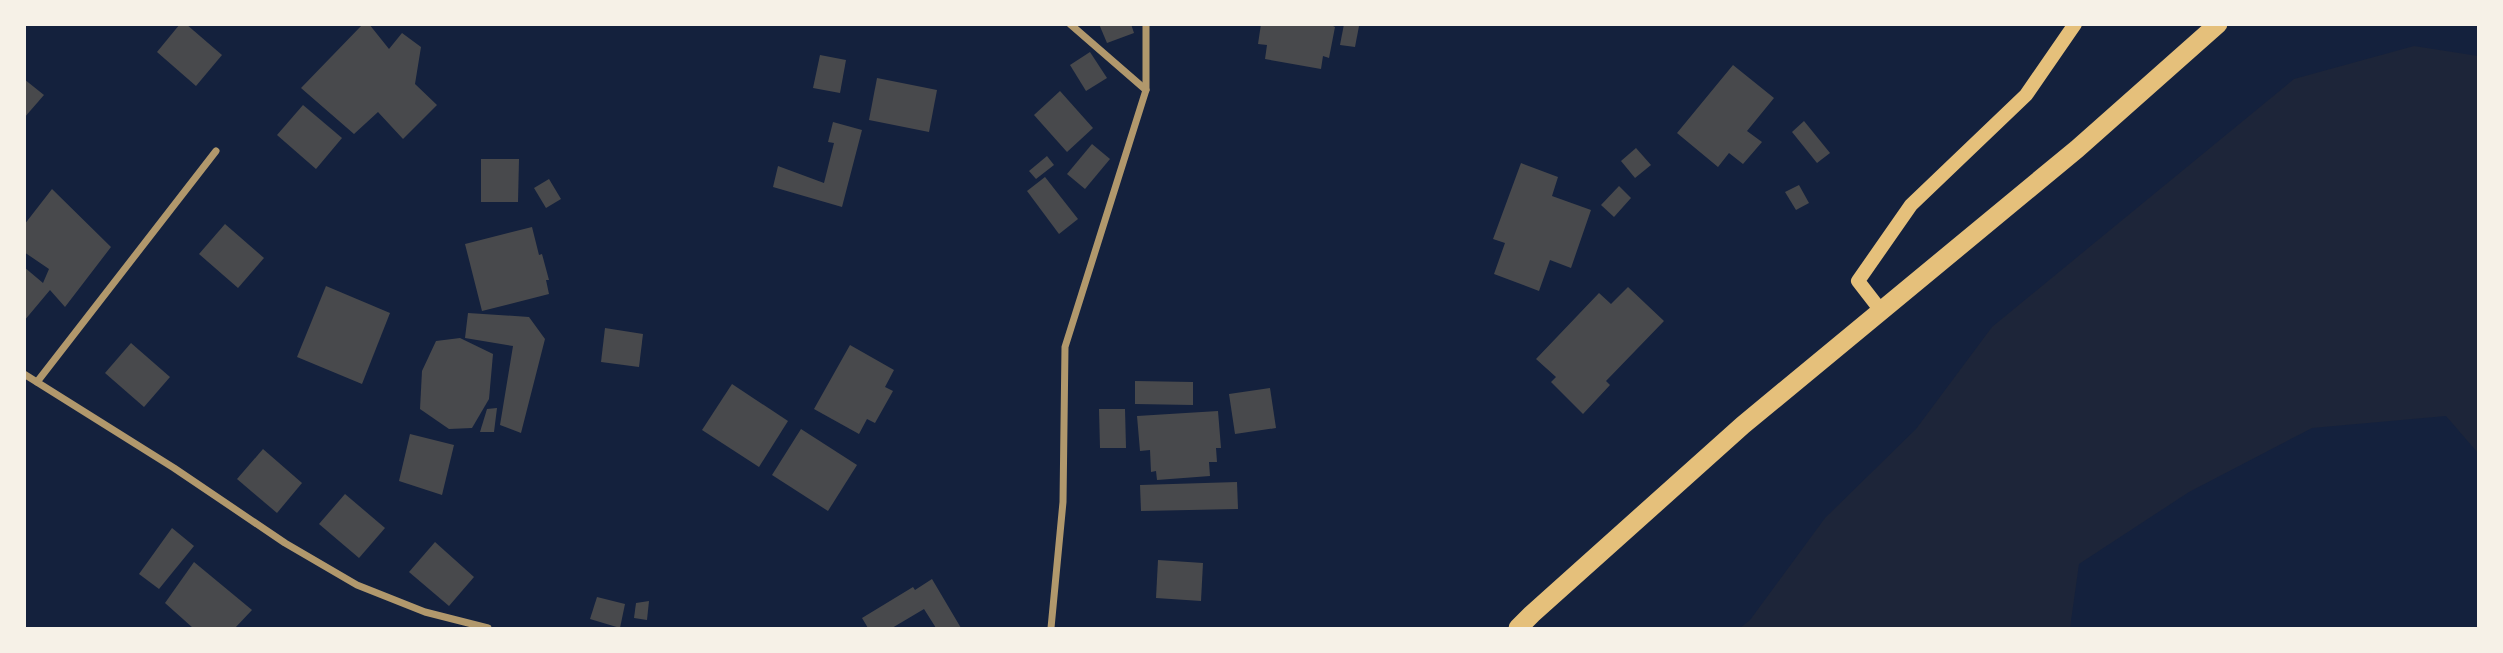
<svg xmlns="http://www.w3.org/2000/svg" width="2503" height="653" font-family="'DejaVu Sans',sans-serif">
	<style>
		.green { fill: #1d2539 }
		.building { fill: #48494c }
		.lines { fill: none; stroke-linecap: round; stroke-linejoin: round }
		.minor { stroke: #b1986c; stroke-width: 7 }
		.secondary { stroke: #e5c07b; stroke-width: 14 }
		.trunk { stroke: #e5c07b; stroke-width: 19 }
	</style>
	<rect width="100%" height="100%" fill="#14213d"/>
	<path class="green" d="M2414,46L2478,56V453L2446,416L2312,428L2189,492L2079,564L2070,628H1740L1750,620L1825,518L1916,429L1992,327L2294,79Z"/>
	<g class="building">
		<path d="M180,24H186L222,55L196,86L157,52Z"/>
		<path d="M363,24H369L389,49L402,33L421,47L415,84L437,105L403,139L378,112L354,134L301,88Z"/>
		<path d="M1099,24H1131L1134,33L1107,43Z"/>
		<path d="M1261,24H1329L1335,27L1329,58L1323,56L1321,69L1265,59L1267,45L1258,44Z"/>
		<path d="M1344,24L1359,26L1355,47L1340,45Z"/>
		<path d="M1090,52L1107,78L1086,91L1070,65Z"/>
		<path d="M820,55L846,60L840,93L813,88Z"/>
		<path d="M1733,65L1774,98L1747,131L1762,142L1743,164L1729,153L1718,167L1677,133Z"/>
		<path d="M877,78L937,90L929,132L869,120Z"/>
		<path d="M24,79L44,95L24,118Z"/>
		<path d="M1060,91L1093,128L1067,152L1034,115Z"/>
		<path d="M303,105L342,138L316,169L277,135Z"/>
		<path d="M1804,121L1830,153L1817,163L1792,132Z"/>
		<path d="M833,122L862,130L842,207L773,187L778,166L824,183L834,143L828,142Z"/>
		<path d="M1092,144L1110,159L1085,189L1067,174Z"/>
		<path d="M1636,148L1651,165L1635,178L1621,161Z"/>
		<path d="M1047,156L1054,165L1036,179L1029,171Z"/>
		<path d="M481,159H519L518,202H481Z"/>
		<path d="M1521,163L1558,177L1552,196L1591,210L1571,268L1550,260L1539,291L1494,274L1505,243L1493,239Z"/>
		<path d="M1045,177L1078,219L1059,234L1027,191Z"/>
		<path d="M549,179L561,199L546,208L534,188Z"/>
		<path d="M1799,185L1809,203L1796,210L1785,192Z"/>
		<path d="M1619,186L1631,198L1614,217L1601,205Z"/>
		<path d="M52,189L111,247L65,307L50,290L24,321V267L43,283L49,269L24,252V225Z"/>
		<path d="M225,224L264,258L238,288L199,254Z"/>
		<path d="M532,227L539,255L542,254L549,280H546L549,294L482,311L465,244Z"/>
		<path d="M326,286L390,313L362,384L297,357Z"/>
		<path d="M1628,287L1664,321L1606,381L1610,385L1583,414L1551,382L1556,377L1536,359L1599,293L1611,304Z"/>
		<path d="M468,313L529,317L545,339L521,433L500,425L513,346L465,338Z"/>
		<path d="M605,328L643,334L639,367L601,362Z"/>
		<path d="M460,338L493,354L489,399L472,428L449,429L420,409L422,371L436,341Z"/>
		<path d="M131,343L170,377L144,407L105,373Z"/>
		<path d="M850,345L894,370L885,387L893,391L875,423L867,419L859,434L814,409Z"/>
		<path d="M1135,381L1193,382V405L1135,404Z"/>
		<path d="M732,384L788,421L759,467L702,430Z"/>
		<path d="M1270,388L1276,428L1235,434L1229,394Z"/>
		<path d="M497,408L494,432H480L487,409Z"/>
		<path d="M1099,409H1125L1126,448H1100Z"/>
		<path d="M1218,411L1221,448H1216L1217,462H1209L1210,476L1157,480L1156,471L1151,472L1150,450L1140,451L1137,416Z"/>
		<path d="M801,429L857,465L828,511L772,475Z"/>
		<path d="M410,434L454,445L442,495L399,481Z"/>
		<path d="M263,449L302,483L277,513L237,479Z"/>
		<path d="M1237,482L1238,509L1141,511L1140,485Z"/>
		<path d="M345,494L385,528L359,558L319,524Z"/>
		<path d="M172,528L194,546L159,589L139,574Z"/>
		<path d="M435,542L474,577L449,606L409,572Z"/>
		<path d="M1158,560L1203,563L1201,601L1156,598Z"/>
		<path d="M194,562L252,610L235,628H193L165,603Z"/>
		<path d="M932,579L961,628H936L924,609L892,628H868L862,618L913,587L915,590Z"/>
		<path d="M597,597L625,604L620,628L590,619Z"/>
		<path d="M649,601L647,620L634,618L636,603Z"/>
	</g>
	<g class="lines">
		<g class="minor">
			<path d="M1070,24L1146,90"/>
			<path d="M24,374L174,468L285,543L357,585L425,612L488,628"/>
			<path d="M37,382L216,151"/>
			<path d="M1051,628L1063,502L1065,347L1146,90V24"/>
		</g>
		<path class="secondary" d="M1882,312L1858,281L1911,205L2026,95L2075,24"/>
		<path class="trunk" d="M1518,628L1532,614L1743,425L2077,149L2218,24"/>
	</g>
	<rect width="2503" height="653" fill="none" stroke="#f6f1e7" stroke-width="52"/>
</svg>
